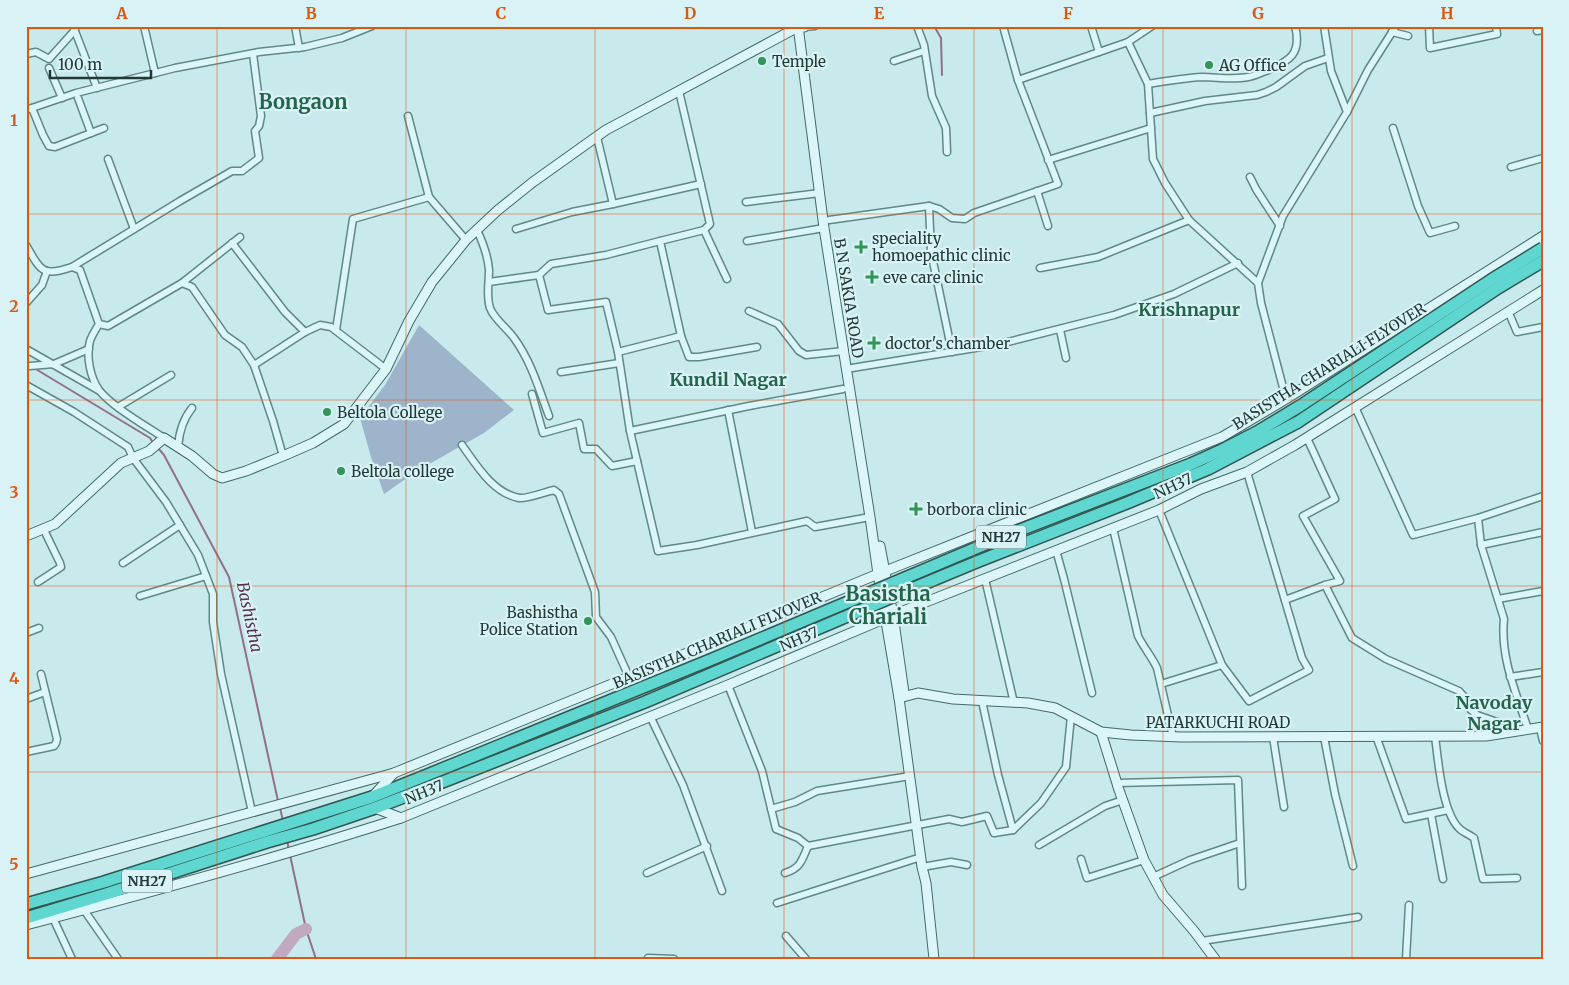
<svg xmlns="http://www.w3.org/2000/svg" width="1569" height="985" font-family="Merriweather,serif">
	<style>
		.green { fill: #9db4cb }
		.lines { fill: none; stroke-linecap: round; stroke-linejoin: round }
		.stream { stroke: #90708b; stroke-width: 2 }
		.river { stroke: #c1aabf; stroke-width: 12 }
		.street-casing { stroke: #5e8985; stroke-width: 9 }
		.secondary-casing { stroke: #416b66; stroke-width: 11 }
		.highway-casing { stroke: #325751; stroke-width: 14 }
		.street { stroke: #dcf5f8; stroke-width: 6 }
		.secondary { stroke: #dcf5f8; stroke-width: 9 }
		.highway { stroke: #5fd7d0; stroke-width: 11 }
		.highway-bridge-casing { stroke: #325751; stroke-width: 14; stroke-linecap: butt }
		.highway-bridge { stroke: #5fd7d0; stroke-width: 11 }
		.grid { fill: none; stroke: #de570e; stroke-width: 1; stroke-opacity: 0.55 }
		.poi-dot { fill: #319557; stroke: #d8f2f5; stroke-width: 2 }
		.labels { text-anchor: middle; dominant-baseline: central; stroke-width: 4.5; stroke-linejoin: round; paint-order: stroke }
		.shield { fill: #d8f2f5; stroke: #587170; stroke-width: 1 }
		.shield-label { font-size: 14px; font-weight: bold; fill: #213a37 }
		.poi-label { font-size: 15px; fill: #213a37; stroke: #d8f2f5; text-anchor: start }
		.street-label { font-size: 15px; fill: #213a37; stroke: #d8f2f5 }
		.water-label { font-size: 16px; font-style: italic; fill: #59314c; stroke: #d8f2f5 }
		.quarter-label { font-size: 18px; font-weight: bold; fill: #23644a; stroke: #d8f2f5 }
		.district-label { font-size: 20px; font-weight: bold; fill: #23644a; stroke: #d8f2f5 }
		.neatline { fill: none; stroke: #de570e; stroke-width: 2 }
		.grid-label { font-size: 16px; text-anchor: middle; font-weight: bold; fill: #de570e }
	</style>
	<rect width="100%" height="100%" fill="#c9eaed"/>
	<path class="green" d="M419,325L514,410L484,433L417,471L384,494L371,457L360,418L385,385Z"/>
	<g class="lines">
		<g class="stream">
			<path d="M934,26L941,38L942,75"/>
			<path d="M34,368L150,438L154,444"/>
			<path d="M157,447L164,455L229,577L278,801"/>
			<path d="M280,808L283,821"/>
			<path d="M287,840L289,850"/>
			<path d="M290,855L306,929L316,959"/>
		</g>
		<path class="river" d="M277,959L296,934L306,929"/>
		<g class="street-casing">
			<g id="street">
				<path d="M73,26L97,88"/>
				<path d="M144,26L155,73"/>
				<path d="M295,26L299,48"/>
				<path d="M917,26L924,45L932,96L946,128L947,152"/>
				<path d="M1091,26L1099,52"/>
				<path d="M1324,26L1331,71L1347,112"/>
				<path d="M1429,26L1430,48L1497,34L1496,26"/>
				<path d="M804,27L815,26"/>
				<path d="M1537,31L1543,30"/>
				<path d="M1392,32L1408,36"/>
				<path d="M1128,42L1148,84L1153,159L1165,183L1189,220L1258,283L1261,303L1286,399"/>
				<path d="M26,54L36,52L49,59L75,30"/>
				<path d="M894,61L924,51"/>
				<path d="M49,68L62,98"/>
				<path d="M1018,80L1128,42L1152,26"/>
				<path d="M1148,84C1166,81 1184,78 1202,77C1217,77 1233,80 1248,77C1254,76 1260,73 1266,71C1290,61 1302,54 1295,26"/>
				<path d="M679,91L710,224L704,230"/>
				<path d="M32,108L43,135L49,146L55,147L91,133L78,98"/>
				<path d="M26,110L76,93L175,68L259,52L305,47L342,38L372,26"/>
				<path d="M1150,113L1205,101L1257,95L1266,92L1276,87L1305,66L1328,58"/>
				<path d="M408,116L429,197"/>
				<path d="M1393,128L1418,206L1430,233L1455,226"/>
				<path d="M91,133L104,128"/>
				<path d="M597,137L613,204"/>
				<path d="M108,159L134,229"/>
				<path d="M1048,160L1151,128"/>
				<path d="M1511,167L1543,158"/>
				<path d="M1250,177L1256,189L1280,226"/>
				<path d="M1037,191L1048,226"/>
				<path d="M746,202L820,193"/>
				<path d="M929,206L931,252L952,352"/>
				<path d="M829,220L929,206L939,209L952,218L965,219L974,213L1058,184L1018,80L1003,26"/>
				<path d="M516,229L572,212L613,204L701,184"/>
				<path d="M477,230C483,243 488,255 489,270C489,283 486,296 490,308C494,319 507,328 514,338C531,361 539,389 549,416"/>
				<path d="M747,241L824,228"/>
				<path d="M232,243L285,312L305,332"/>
				<path d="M26,245C41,271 42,277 72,267L80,270L99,324L108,326L182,283L192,287L225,335L242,347L254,365L273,421L283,456"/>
				<path d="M72,267L180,201L232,171H242L259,158L255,131L259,126L261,116L253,54"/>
				<path d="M1040,268L1098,257L1189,220"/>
				<path d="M539,275L548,310L606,302L618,352L630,431L658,551L697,545L807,521L815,527L870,517"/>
				<path d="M489,282L539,275L551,264L606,255L660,241"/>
				<path d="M182,283L240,237"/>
				<path d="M1258,283L1283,216L1347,112L1368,70L1396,26"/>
				<path d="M26,303L42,285L47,271"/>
				<path d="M749,311L778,324L799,351L806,355L844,351"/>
				<path d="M1508,311L1517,332L1543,327"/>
				<path d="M99,324C96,329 92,335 90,341C86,356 90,377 99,390C111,406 146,426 164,438"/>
				<path d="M336,330L353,219L429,197L466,240"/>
				<path d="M1060,330L1066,358"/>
				<path d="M681,336L689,357H699L757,347"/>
				<path d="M26,349L98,390"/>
				<path d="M618,352L681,336L660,241L704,230L727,279"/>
				<path d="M254,365L305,332L320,325L331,327L386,369"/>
				<path d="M30,366L54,364L89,349"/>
				<path d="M852,368L1000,344L1114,315L1174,294L1238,263"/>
				<path d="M561,372L619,363"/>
				<path d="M26,385L74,412L128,447L133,458L166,502L198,555L213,594V622L221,674L252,812"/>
				<path d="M532,394L543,433L579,423L584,449H596L612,466L637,461"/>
				<path d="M118,407L171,375"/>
				<path d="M1355,407L1413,535L1478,518L1481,545L1504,619C1500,657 1516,693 1528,729"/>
				<path d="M728,410L752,532"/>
				<path d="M630,431L749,406L843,389"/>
				<path d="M462,445C477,466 493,493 519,498C527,499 545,492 554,490L559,494L595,592L596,617L611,637L629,677"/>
				<path d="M178,447C179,433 183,419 192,408"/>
				<path d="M1159,510L1222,665L1161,684"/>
				<path d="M1478,518L1543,496"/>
				<path d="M1113,528L1138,636C1144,648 1152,657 1157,668L1173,737"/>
				<path d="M1481,545L1543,532"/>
				<path d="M1056,550L1064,579L1092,693"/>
				<path d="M123,563L180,525"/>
				<path d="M985,579L1014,703"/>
				<path d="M38,582L61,567L60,563L44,530"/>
				<path d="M1325,585L1352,638L1386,659L1459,691L1468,701L1470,709L1477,715L1520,730"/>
				<path d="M140,596L206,576"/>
				<path d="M1498,599L1543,591"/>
				<path d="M1285,600L1325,585L1340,581L1303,516L1335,499L1307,438"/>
				<path d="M26,633L39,628"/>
				<path d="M1222,665L1249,701L1309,670L1302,658L1247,472"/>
				<path d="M1510,677L1543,672"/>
				<path d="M728,685L762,771L776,829L798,838L808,846L949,819L962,822L987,816L994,833L1013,830"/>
				<path d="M26,699L45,692"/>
				<path d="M982,701L998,775L1013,830L1041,803L1066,767L1071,716"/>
				<path d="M650,716L683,785L722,891"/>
				<path d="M1540,728L1543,741"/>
				<path d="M1376,736L1406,819L1448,810"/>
				<path d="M1435,736C1438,759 1442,815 1461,830C1465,833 1470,835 1474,838L1483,879L1517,878"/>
				<path d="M1273,737L1284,807"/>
				<path d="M1324,737L1335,794L1353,866"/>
				<path d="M26,752L54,746L56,743L57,739L41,674"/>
				<path d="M1117,783L1238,780L1242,886"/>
				<path d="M771,809L795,802L817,791L910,776"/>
				<path d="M1431,814L1443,879"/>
				<path d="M1039,845L1105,806L1123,800"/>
				<path d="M1081,859L1087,878L1144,860"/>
				<path d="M922,867L951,862L967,865"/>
				<path d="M647,873L707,846"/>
				<path d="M785,873C801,868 802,860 808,846"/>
				<path d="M1153,877L1190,860L1240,843"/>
				<path d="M777,903L921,857"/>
				<path d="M84,910L118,959"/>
				<path d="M53,918L72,959"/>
				<path d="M786,936L806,959"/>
				<path d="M1202,941L1358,917"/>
				<path d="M648,958L674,959"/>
				<path d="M1406,959L1409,905"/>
			</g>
		</g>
		<g class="secondary-casing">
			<g id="secondary">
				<path d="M798,26L824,228L870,517L878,574L899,698L922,867L926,883L934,959"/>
				<path d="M26,536L55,524L121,463L149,451L164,438L192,456L213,474L222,478L246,471L283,456L313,443L344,424L386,369L409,321L432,282L466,240L498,210L533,182L606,130L798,27H804"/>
				<path d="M880,546L893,615L904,693"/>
				<path d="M899,698L918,693L953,699L1028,703L1055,708L1101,732L1131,735L1181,737L1486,736L1543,727"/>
				<path d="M1101,732L1119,790L1144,860L1163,895L1194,931L1215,959"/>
				<path d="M374,795L394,773"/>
				<path d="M375,808L401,818"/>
				<path d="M26,874L394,773L629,677L878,574L1222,437L1286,399L1543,236"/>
				<path d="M26,925C152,892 277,858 401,818L728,685L893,615L1159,510L1201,489L1247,472L1295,445L1543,290"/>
			</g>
		</g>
		<g class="highway-casing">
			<g id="highway">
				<path d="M26,904L104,882L372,797L432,773"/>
				<path d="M26,918L106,894L267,842L313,829L375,808L435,785"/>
			</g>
		</g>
		<use href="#street" class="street"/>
		<use href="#secondary" class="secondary"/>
		<use href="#highway" class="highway"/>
		<g class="highway-bridge-casing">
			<g id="highway-bridge">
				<path d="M432,773L710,660L1007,535L1191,464L1222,450L1257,432L1300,406L1491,280L1543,248"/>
				<path d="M435,785L645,702L897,595L979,561L1127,503L1208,469L1298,422L1498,288L1543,261"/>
			</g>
		</g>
		<use href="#highway-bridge" class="highway-bridge"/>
	</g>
	<path class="grid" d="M217,26V959M406,26V959M595,26V959M784,26V959M974,26V959M1163,26V959M1352,26V959M26,214H1543M26,400H1543M26,586H1543M26,772H1543"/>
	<g class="poi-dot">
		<circle cx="762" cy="61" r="5"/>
		<circle cx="1209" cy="65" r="5"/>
		<path d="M858.5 239.5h5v5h5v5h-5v5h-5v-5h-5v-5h5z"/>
		<path d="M869.5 269.5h5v5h5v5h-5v5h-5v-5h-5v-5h5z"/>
		<path d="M871.5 335.5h5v5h5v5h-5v5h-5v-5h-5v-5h5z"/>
		<circle cx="327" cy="412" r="5"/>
		<circle cx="341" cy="471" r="5"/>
		<path d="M913.5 501.5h5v5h5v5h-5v5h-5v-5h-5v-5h5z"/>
		<circle cx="588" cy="621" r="5"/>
	</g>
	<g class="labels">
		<g class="shield">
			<rect x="976" y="525.5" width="50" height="23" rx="4"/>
			<rect x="122" y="869.5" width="50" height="23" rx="4"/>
		</g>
		<g class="shield-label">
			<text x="1001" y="537">NH27</text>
			<text x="147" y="881">NH27</text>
		</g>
		<g class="poi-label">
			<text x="772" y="61">Temple</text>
			<text x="1219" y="65">AG Office</text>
			<text x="872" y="238">speciality<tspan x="872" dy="17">homoepathic clinic</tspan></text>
			<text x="883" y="277">eve care clinic</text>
			<text x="885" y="343">doctor's chamber</text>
			<text x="337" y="412">Beltola College</text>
			<text x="351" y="471">Beltola college</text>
			<text x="927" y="509">borbora clinic</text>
			<text x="578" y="612" text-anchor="end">Bashistha<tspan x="578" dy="17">Police Station</tspan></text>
		</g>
		<g class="street-label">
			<text transform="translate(849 298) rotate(81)">B N SAKIA ROAD</text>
			<text transform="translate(1329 366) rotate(-32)">BASISTHA CHARIALI FLYOVER</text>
			<text transform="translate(1173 486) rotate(-25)">NH37</text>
			<text transform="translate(799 639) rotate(-23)">NH37</text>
			<text transform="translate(717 640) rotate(-23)">BASISTHA CHARIALI FLYOVER</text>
			<text x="1218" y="722">PATARKUCHI ROAD</text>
			<text transform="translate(424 792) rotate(-22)">NH37</text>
		</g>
		<g class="water-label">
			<text transform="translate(250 617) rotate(78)">Bashistha</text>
		</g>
		<g class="quarter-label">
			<text x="1189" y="309">Krishnapur</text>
			<text x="728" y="379">Kundil Nagar</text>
			<text x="1494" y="702">Navoday<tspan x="1494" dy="21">Nagar</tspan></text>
		</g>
		<g class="district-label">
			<text x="303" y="101">Bongaon</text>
			<text x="888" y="593">Basistha<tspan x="888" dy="23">Chariali</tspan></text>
		</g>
	</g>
	<rect width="1569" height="985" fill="none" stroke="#d8f2f5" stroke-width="55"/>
	<path d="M50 70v8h101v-8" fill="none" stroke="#213a37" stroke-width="2.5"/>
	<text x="58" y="70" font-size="15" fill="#213a37" stroke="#d8f2f5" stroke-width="4" paint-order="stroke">100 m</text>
	<rect x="28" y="28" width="1514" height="930" class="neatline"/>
	<g class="grid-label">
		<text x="122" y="19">A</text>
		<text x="311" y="19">B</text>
		<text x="501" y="19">C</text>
		<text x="690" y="19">D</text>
		<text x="879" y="19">E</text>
		<text x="1068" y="19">F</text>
		<text x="1258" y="19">G</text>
		<text x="1447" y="19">H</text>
		<text x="14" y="126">1</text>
		<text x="14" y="312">2</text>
		<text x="14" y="498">3</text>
		<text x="14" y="684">4</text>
		<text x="14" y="870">5</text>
	</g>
</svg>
